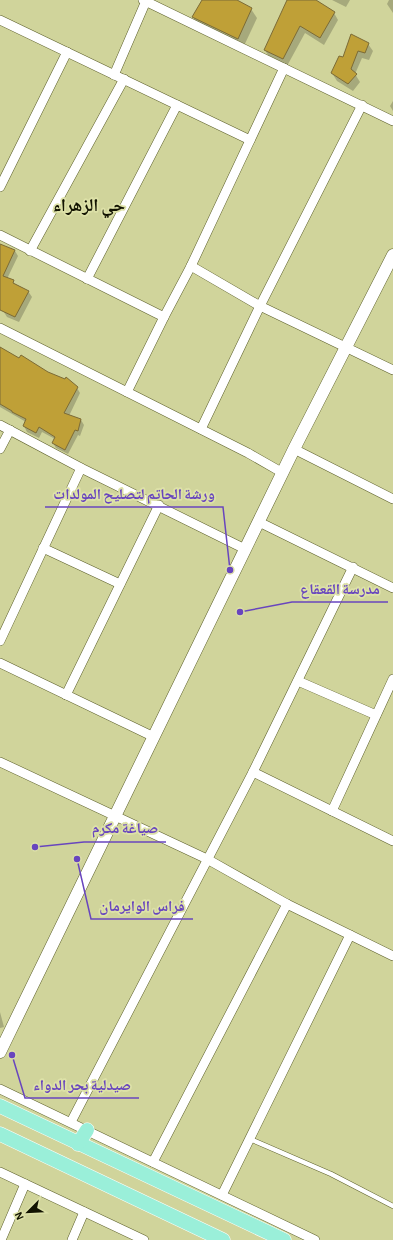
<svg xmlns="http://www.w3.org/2000/svg" width="393" height="1240" font-family="'Alegreya Sans','Noto Naskh Arabic',sans-serif">
	<style>
		.shadow { fill: #0003 }
		.building { fill: #bfa037; stroke: #7c6b36 }
		.lines { fill: none; stroke-linecap: round; stroke-linejoin: round }
		.lane-casing { stroke: #5d602b; stroke-width: 5.5 }
		.street-casing { stroke: #5d602b; stroke-width: 10 }
		.secondary-casing { stroke: #5d602b; stroke-width: 13 }
		.primary-casing { stroke: #fff; stroke-width: 15 }
		.lane { stroke: #fff; stroke-width: 4.5 }
		.street { stroke: #fff; stroke-width: 9 }
		.secondary { stroke: #fff; stroke-width: 12 }
		.primary { stroke: #9aefd9; stroke-width: 14 }
		.labels { text-anchor: middle; dominant-baseline: central; stroke-width: 3.5; stroke-linejoin: round; paint-order: stroke }
		.district-label { font-size: 18px; font-weight: bold; fill: #121301; stroke: #dde1a8 }
		.leader { fill: none; stroke: #6845be; stroke-width: 1.5 }
		.callout-dot { fill: #6845be; stroke: #dde1a8; stroke-width: 1.5 }
		.callout-label { font-size: 15px; text-anchor: middle; font-weight: bold; fill: #6845be; stroke: #dde1a8; stroke-width: 3.5; stroke-linejoin: round; paint-order: stroke }
	</style>
	<rect width="100%" height="100%" fill="#d0d49b"/>
	<g class="shadow">
		<path d="M203,0H235L251,9L257,18L243,48L199,26L193,17Z"/>
		<path d="M288,0H305L334,13L338,20L324,45L305,33L287,66L269,57L265,50Z"/>
		<path d="M332,0H350L346,7Z"/>
		<path d="M389,0H393V13L387,4Z"/>
		<path d="M368,44L373,51L369,60L362,58L355,74L360,82L353,91L337,81L332,73L343,59Z"/>
		<path d="M393,101V111L390,106Z"/>
		<path d="M0,245L15,251L18,256L7,279L28,291L32,297L19,322L7,317L0,306Z"/>
		<path d="M0,347L19,360L77,388L80,393L69,416L81,420L84,425L80,436L78,435L68,454L56,448L53,443L55,439L42,432L39,438L27,432L24,426L26,422L0,407Z"/>
		<path d="M0,1012L4,1027L0,1028Z"/>
	</g>
	<g class="building">
		<path d="M202,0H237L252,8L238,39L192,17Z"/>
		<path d="M287,0H316L335,12L320,38L300,26L283,59L264,50Z"/>
		<path d="M351,34L369,43L365,53L358,51L351,69L357,74L348,84L331,73L339,56L343,57Z"/>
		<path d="M0,244L15,250L3,276L14,280L13,283L29,291L15,317L0,310Z"/>
		<path d="M0,347L19,358L21,355L48,372L65,379L66,377L78,387L64,413L81,419L78,431L75,430L65,450L52,443L55,437L39,427L36,433L23,426L26,419L12,412V411L0,404Z"/>
	</g>
	<g class="lines">
		<g class="lane-casing">
			<path id="lane" d="M250,1139L331,1174L393,1206"/>
		</g>
		<g class="street-casing">
			<g id="street">
				<path d="M143,0L393,121"/>
				<path d="M0,20L250,140"/>
				<path d="M114,75L146,1"/>
				<path d="M0,187L67,52"/>
				<path d="M0,235L164,317"/>
				<path d="M30,251L124,79"/>
				<path d="M191,266L260,306L393,370"/>
				<path d="M87,279L177,105"/>
				<path d="M0,328L248,453L283,473"/>
				<path d="M127,392L164,317L191,266L284,68"/>
				<path d="M0,425L81,468L245,549"/>
				<path d="M201,429L260,306L362,105"/>
				<path d="M0,449L10,430"/>
				<path d="M294,449L393,499"/>
				<path d="M259,522L393,588"/>
				<path d="M43,548L120,584"/>
				<path d="M0,641L81,468"/>
				<path d="M0,663L154,737"/>
				<path d="M298,681L376,715"/>
				<path d="M66,695L159,505"/>
				<path d="M0,762L207,859L287,904L393,956"/>
				<path d="M253,772L393,841"/>
				<path d="M332,811L393,679"/>
				<path d="M0,1089L315,1240"/>
				<path d="M71,1122L253,772L353,567"/>
				<path d="M153,1162L287,904"/>
				<path d="M0,1172L144,1240"/>
				<path d="M222,1195L350,935"/>
				<path d="M1,1240L25,1184"/>
				<path d="M72,1240L84,1212"/>
			</g>
		</g>
		<g class="secondary-casing">
			<path id="secondary" d="M0,1052L294,449L393,255"/>
		</g>
		<g class="primary-casing">
			<g id="primary">
				<path d="M0,1106L284,1240"/>
				<path d="M0,1134L223,1240"/>
				<path d="M78,1144L87,1130"/>
			</g>
		</g>
		<use href="#lane" class="lane"/>
		<use href="#street" class="street"/>
		<use href="#secondary" class="secondary"/>
		<use href="#primary" class="primary"/>
	</g>
	<g class="labels">
		<g class="district-label">
			<text x="89" y="206">حي الزهراء</text>
		</g>
	</g>
	<path class="leader" d="M230 570L223 507H45M240 612L292 602H388M35 847L84 842H166M77 859L91 919H193M12 1055L25 1098H139"/>
	<g class="callout-dot">
		<circle cx="230" cy="570" r="4"/>
		<circle cx="240" cy="612" r="4"/>
		<circle cx="35" cy="847" r="4"/>
		<circle cx="77" cy="859" r="4"/>
		<circle cx="12" cy="1055" r="4"/>
	</g>
	<g class="callout-label">
		<text x="134" y="499">ورشة الحاتم لتصليح المولدات</text>
		<text x="340" y="594">مدرسة القعقاع</text>
		<text x="125" y="833">صياغة مكرم</text>
		<text x="142" y="911">فراس الوايرمان</text>
		<text x="82" y="1090">صيدلية بحر الدواء</text>
	</g>
	<g transform="translate(28 1212) rotate(246)" stroke="#dde1a8" stroke-width="3" paint-order="stroke">
	<path d="M0-3L7 15L0 10L-7 15Z" fill="#121301"/>
	<text y="-6" font-size="11" font-weight="bold" text-anchor="middle" fill="#121301">N</text>
	</g>
</svg>
